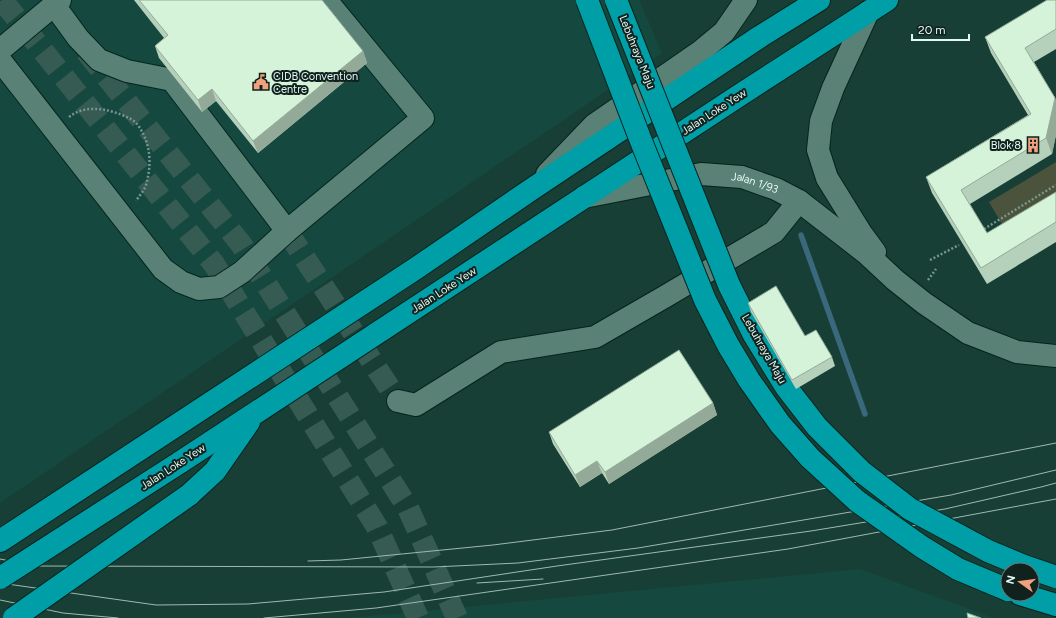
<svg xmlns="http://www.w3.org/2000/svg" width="1056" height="618" font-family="Figtree,sans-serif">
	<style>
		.built { fill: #15493f }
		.green { fill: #4b533c }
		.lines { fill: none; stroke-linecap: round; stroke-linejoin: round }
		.stream { stroke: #3a687c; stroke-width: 5.5 }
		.minor-tunnel { stroke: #365b52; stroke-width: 22; stroke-dasharray: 22 11; stroke-linecap: butt }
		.highway-tunnel { stroke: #365b52; stroke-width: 22; stroke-dasharray: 22 11; stroke-linecap: butt }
		.minor-casing { stroke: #05241d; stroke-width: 24 }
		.highway-casing { stroke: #05241d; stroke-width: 24 }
		.path { stroke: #77968f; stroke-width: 2.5; stroke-dasharray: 2 2; stroke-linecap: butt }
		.minor { stroke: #598176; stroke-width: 22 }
		.highway { stroke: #009fa8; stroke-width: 22 }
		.tram { stroke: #9eb9b2; stroke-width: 1 }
		.highway-bridge-casing { stroke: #05241d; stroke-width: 24; stroke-linecap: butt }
		.highway-bridge { stroke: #009fa8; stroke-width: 22 }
		.wall { fill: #b6d1bb }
		.shaded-wall { fill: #94aa98 }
		.building { fill: #d4f3d9; stroke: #94aa98 }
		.labels { text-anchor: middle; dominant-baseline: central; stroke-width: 4; stroke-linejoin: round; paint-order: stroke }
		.street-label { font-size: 11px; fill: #e3f8f2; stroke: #11221e }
		.poi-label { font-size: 11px; fill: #e3f8f2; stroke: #11221e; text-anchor: start }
	</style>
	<rect width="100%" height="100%" fill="#173f36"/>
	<g class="built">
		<path d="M0,0H639L662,53L0,503Z"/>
		<path d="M860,569L994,618H350Z"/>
	</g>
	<path class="green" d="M1056,162V202L1006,231L989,202Z"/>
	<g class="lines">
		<path class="stream" d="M801,235L865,414"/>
		<path class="minor-tunnel" d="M287,231L398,401"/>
		<g class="highway-tunnel">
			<path d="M2,0L214,264L377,527L418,618"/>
			<path d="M86,51L241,244L408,508L457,618"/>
		</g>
		<g class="minor-casing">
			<g id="minor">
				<path d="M54,5L78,38L99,60L127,71L172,80L287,231"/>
				<path d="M868,12L833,88L821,121L818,150L827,178L861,233L875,252"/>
				<path d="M0,50L60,0"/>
				<path d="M0,60L163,269L181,282L199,289L219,287L242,272L287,231L423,118L326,0"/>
				<path d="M547,174L594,125L701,51L724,32L746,0"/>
				<path id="s1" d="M584,197L701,174L742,177L776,189L799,201L866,253L895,280L924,303L968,333L1017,352L1056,356"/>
				<path d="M398,401L416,405L501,352L595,337L666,296L774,232L799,201"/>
			</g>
		</g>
		<g class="highway-casing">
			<g id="highway">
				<path d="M179,463L746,91L887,0"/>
				<path d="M189,495L215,471L249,422"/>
				<path d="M0,541L415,269L532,189L761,36L819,0"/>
				<path d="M1020,594L1056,605"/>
			</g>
		</g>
		<g class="path">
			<path d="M69,117C80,108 93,108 106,110C115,112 131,117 137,124C151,142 152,164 146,185C144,191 139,196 136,201"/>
			<path d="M984,229L1056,185"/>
			<path d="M930,260L959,245"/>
			<path d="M928,280L936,269"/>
		</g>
		<use href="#minor" class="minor"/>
		<use href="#highway" class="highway"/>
		<g class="tram">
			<path d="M0,559L34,566L434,567L518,563L638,548L951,495L1056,470"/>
			<path d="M308,561L341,560L493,545L612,530L1056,443"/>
			<path d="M0,583L156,605L248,604L384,592L557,566L811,531L945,509L1041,487L1056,483"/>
			<path d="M477,583L543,579"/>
			<path d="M0,600L63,613L118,618"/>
			<path d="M264,618L376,608L788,549L1056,499"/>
		</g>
		<g class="highway-bridge-casing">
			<g id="highway-bridge">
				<path d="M587,0L641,141L705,300L728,345L749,380L780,424L810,458L857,501L922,547L958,569L1008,590"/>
				<path d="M616,0L729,285L754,335L786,387L817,427L862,472L910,509L988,551L1024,566L1056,577"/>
				<path d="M0,578L179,463"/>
				<path d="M14,618L189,495"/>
			</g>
		</g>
		<use href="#highway-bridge" class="highway-bridge"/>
	</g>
	<g class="wall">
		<path d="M134,0H322L363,51L367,63L258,153L216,101L202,112L159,58L155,46L164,38Z"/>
		<path d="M1056,0V49L1034,62L1055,98L1056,101V135L1052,154L970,204L987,233L1056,192V242L987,284L932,193L926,177L1028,115L991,53L985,37Z"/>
		<path d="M748,303L805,336L832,357L835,366L796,389L751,312Z"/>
		<path d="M713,403L717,415L609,484L602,473L580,487L553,444L549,432Z"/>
	</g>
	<g class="shaded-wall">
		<path d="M363,51L367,63L258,153L253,141Z"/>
		<path d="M212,89L216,101L202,112L198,100Z"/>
		<path d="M1055,98L1056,101V135L1052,154L1046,138Z"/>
		<path d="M713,403L717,415L609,484L605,472Z"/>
		<path d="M597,461L602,473L580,487L575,475Z"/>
	</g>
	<g class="building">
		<path d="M139,0H322L363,51L253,141L212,89L198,100L155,46L168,35Z"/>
		<path d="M1047,0H1056V29L1025,48L1055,98L1046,138L961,190L987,233L1056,192V222L981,268L926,177L1031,114L985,37Z"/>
		<path d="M776,286L805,336L816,330L832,357L792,380L748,303Z"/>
		<path d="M679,350L713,403L605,472L597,461L575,475L549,432Z"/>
		<path d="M967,613L981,618H968Z"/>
	</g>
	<defs>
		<g id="civic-bare" transform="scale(1.2)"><path d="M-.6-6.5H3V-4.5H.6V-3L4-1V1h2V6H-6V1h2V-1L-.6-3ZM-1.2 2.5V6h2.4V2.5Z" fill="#f1a17d" stroke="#11221e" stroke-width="2.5" paint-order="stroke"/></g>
		<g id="building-bare" transform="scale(1.2)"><path d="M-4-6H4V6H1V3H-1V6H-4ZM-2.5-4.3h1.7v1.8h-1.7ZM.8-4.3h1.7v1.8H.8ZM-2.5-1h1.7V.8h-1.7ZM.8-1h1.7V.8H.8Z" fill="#f1a17d" stroke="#11221e" stroke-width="2.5" paint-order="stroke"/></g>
	</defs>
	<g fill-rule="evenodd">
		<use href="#civic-bare" x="261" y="82"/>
		<use href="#building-bare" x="1033" y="145"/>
	</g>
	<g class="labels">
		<g class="street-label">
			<text transform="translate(637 52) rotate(68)">Lebuhraya Maju</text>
			<text transform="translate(714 112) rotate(-33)">Jalan Loke Yew</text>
			<text stroke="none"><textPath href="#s1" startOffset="174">Jalan 1/93</textPath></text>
			<text transform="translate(444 290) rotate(-33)">Jalan Loke Yew</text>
			<text transform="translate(764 349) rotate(60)">Lebuhraya Maju</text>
			<text transform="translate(173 467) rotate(-33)">Jalan Loke Yew</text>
		</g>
		<g class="poi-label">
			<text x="273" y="76">CIDB Convention<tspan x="273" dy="13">Centre</tspan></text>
			<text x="1021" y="145" text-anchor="end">Blok 8</text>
		</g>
	</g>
	<g transform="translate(1020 582) rotate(284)"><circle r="19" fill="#11221e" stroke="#657873"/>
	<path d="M0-3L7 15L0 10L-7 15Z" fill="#f1a17d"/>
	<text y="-6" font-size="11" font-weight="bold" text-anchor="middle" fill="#e3f8f2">N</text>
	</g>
	<path d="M912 34v6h57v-6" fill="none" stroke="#e3f8f2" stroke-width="2"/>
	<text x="918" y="34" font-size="12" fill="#e3f8f2" stroke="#11221e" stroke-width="3" paint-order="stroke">20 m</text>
</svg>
